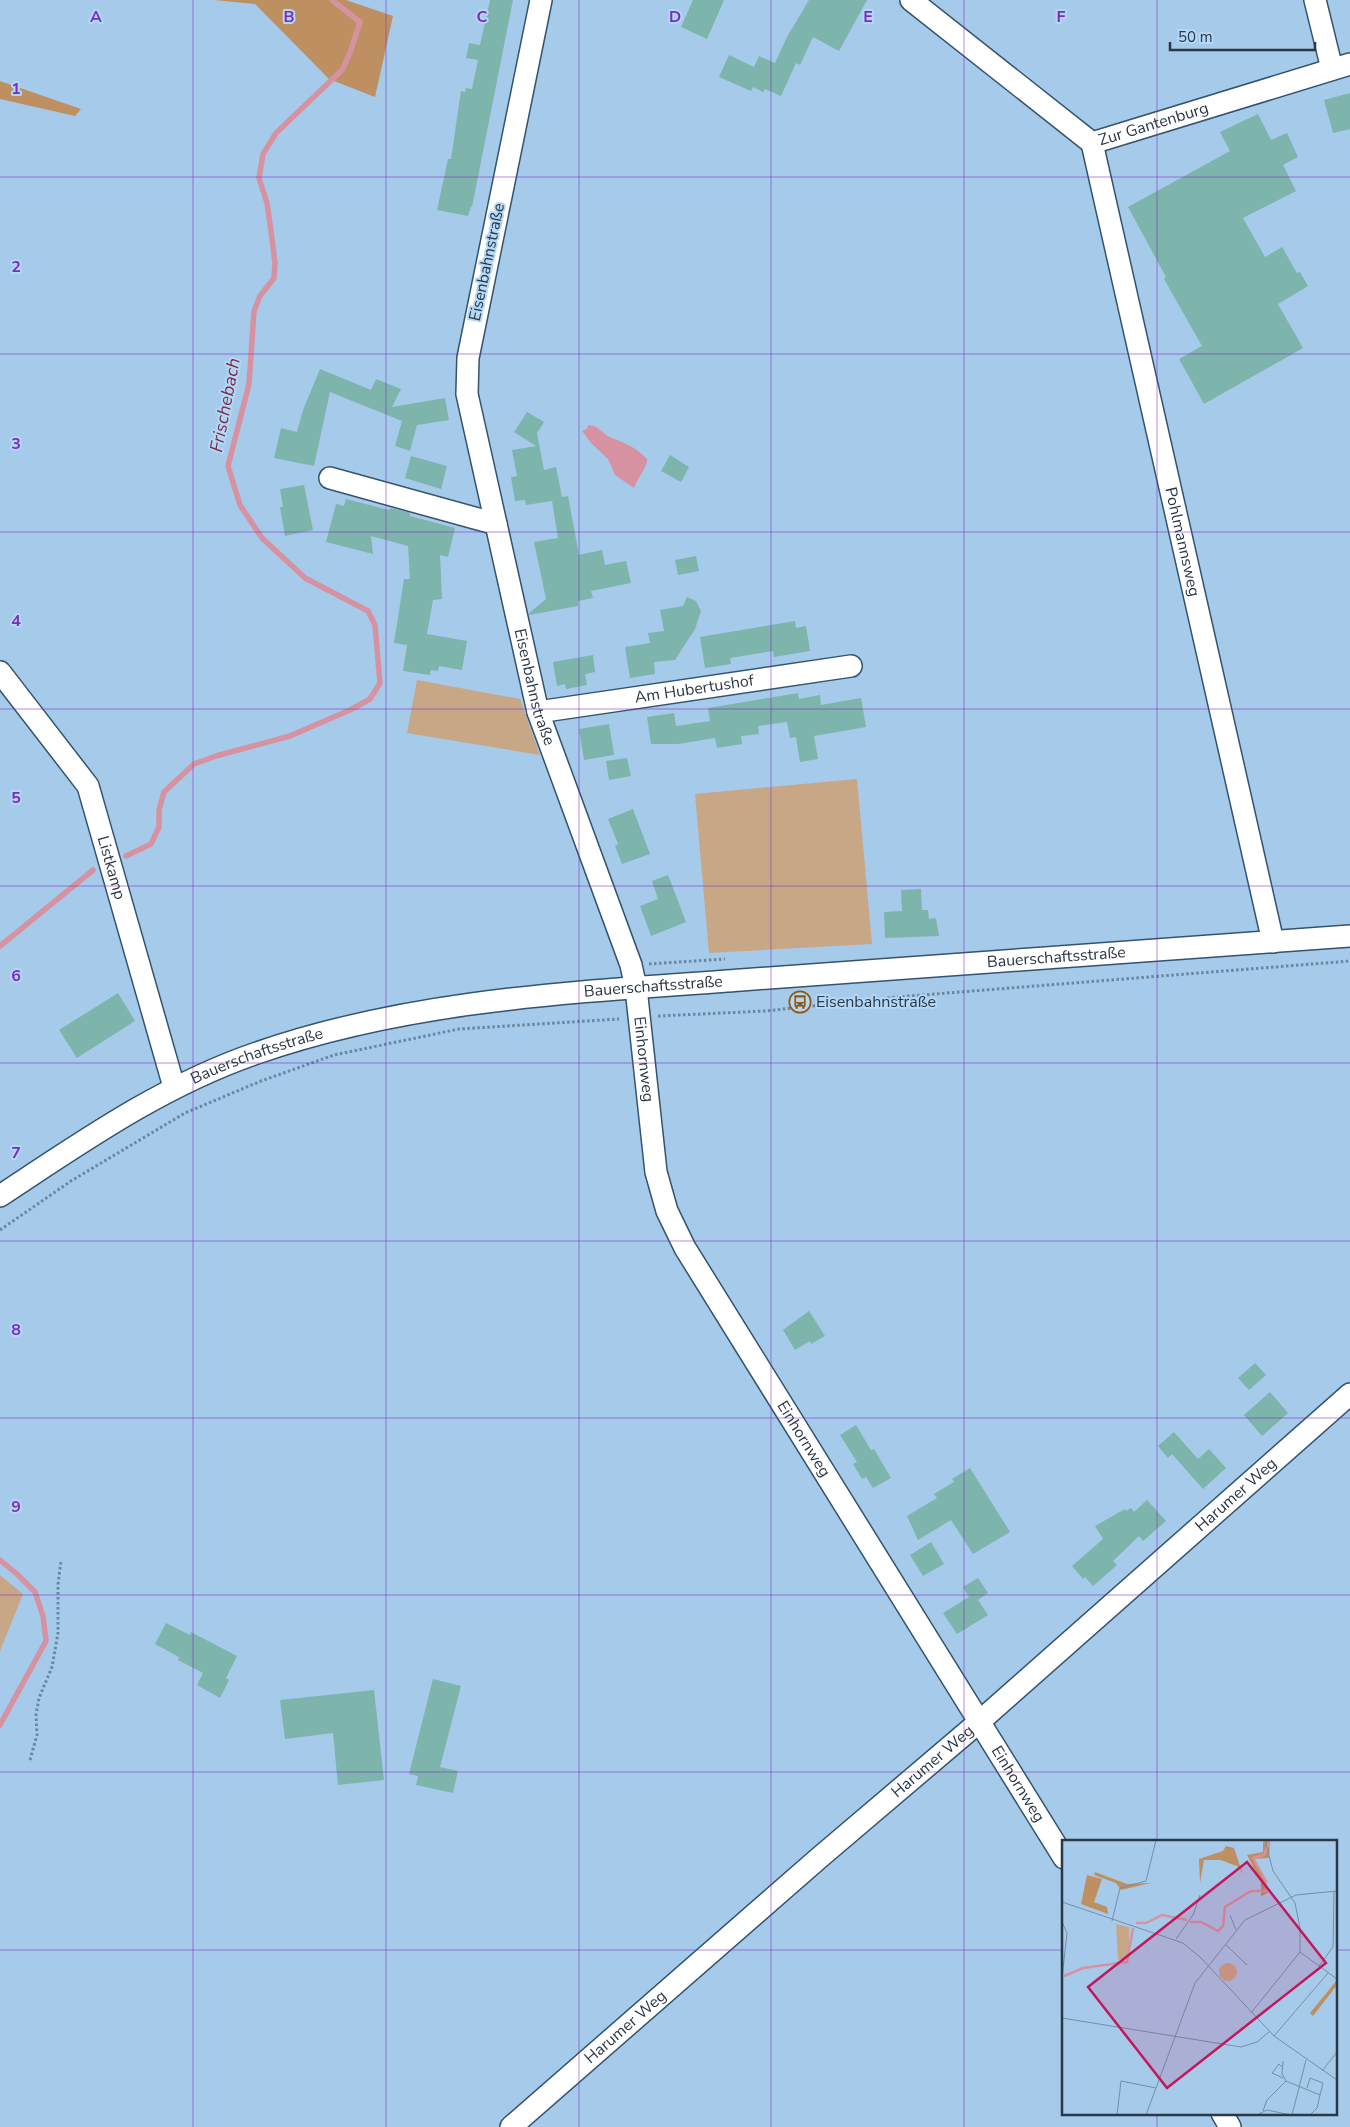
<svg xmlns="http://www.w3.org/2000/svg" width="1350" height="2127" font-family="'Nunito Sans',sans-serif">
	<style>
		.green { fill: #c8a787 }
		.forest { fill: #be8f60 }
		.water { fill: #d792a1 }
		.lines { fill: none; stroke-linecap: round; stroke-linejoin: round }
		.stream { stroke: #d792a1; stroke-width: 5.5 }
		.building { fill: #7db4ac }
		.minor-casing { stroke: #33536e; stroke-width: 24 }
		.path { stroke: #6c869d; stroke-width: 3; stroke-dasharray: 2.5 2.5; stroke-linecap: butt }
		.minor { stroke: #fff; stroke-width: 21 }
		.grid { fill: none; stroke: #7b2cbf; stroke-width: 1; stroke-opacity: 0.55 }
		.labels { text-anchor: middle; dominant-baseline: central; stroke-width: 4; stroke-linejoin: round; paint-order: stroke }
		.street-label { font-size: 16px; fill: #2a3845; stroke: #b3d7f7 }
		.poi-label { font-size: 16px; fill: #2a3845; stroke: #b3d7f7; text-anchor: start }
		.water-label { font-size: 18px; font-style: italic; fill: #7d2c44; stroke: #b3d7f7 }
		.inset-river { fill: none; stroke: #d792a1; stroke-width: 2.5 }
		.inset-road { fill: none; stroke: #7490a8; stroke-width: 1 }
		.view { fill: #c2185b; fill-opacity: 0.15; stroke: #c2185b; stroke-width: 2.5 }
		.inset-edge { fill: none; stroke: #2a3845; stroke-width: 2.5 }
		.grid-label { font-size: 16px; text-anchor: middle; font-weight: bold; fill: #7b2cbf; stroke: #b3d7f7; stroke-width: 4; stroke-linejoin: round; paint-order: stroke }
	</style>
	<rect width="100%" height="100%" fill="#a6caea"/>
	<g class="green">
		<path d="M417,680L520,699L540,755L407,733Z"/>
		<path d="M857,779L872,944L709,953L695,794Z"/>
		<path d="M0,1575L23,1594L0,1651Z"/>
	</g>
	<g class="forest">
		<path d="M214,0H346L393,16L375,97L329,79L255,4Z"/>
		<path d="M0,81L81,109L75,116L0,99Z"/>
	</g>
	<path class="water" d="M588,425C599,425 603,435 612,438C625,443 637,448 647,459C648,466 637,479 634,488L615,475L608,459L592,444L582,431L587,429Z"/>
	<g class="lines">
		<g class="stream">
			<path d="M126,856L151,844L159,827V810L164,792L194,764L216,756L290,736L350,710L370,699L380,683L375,625L368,611L305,578L262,538L240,505L228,466L249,384L254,311L260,296L274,278L275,263L271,231L267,203L259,178L263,154L276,133L342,70L350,53L360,22L332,0"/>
			<path d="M0,946L93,870"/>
			<path d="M0,1560L17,1574L35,1592L43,1616L46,1641L0,1725"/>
		</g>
	</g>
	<g class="building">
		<path d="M490,0H513L472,207L471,206L468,216L437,210L448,159H451L461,91L465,92L466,88L472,89L478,60L466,58L469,43L480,45Z"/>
		<path d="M693,0H724L707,39L681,27Z"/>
		<path d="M809,0H867L839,51L813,37L800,65L796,63L781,96L765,89L763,92L753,87L751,91L719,77L729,55L754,67L759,56L775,63L787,37Z"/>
		<path d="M1350,93V129L1333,133L1324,100Z"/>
		<path d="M1258,114L1271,140L1287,133L1298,157L1283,165L1296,191L1243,218L1265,257L1282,247L1297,273L1300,272L1308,286L1278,304L1303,348L1204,404L1179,359L1202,346L1164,279L1166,277L1128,207L1230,151L1220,132Z"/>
		<path d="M320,369L371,390L376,379L401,389L392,407L445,398L449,420L417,425L410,451L395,446L402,421L330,392L314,466L274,458L281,428L297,432L303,410Z"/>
		<path d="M527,412L544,422L537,433L544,470L556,467L562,497L568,496L579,555L602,550L605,565L626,561L631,583L591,591L593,598L578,601V606L529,615V613L546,599L534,542L558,538L552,501L526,505L525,500L515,501L511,477L517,476L512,450L536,446L514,432Z"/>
		<path d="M670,455L689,467L681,482L661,471Z"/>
		<path d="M411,456L447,466L441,489L405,478Z"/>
		<path d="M304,485L313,530L285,536L280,507H283L280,489Z"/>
		<path d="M346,499L381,508L389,510L390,508L403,511L410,513V516L455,528L448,557L440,555L442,599L433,600L427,634L467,641L462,670L439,666L438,671L431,670L430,675L403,671L407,645L394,643L404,579H410L408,546L371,536L373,554L326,542L336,504L344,506Z"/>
		<path d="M696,556L699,571L678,575L675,560Z"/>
		<path d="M687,597L696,601L701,611L695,629L675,660L654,662L655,674L630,678L625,647L650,643L648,633L664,631L660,610L683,606Z"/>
		<path d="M795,621L796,628L806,626L810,651L774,657L773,651L730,658L731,664L705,668L700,637Z"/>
		<path d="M593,655L595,672L585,674L587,685L566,689L565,684L557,686L553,662Z"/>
		<path d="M798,693L799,699L820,695L821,705L861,698L866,727L814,736L818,759L800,762L796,737L790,738L787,722L758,726L759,734L741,736L742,744L717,748L715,738L678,744H651L647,717L674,713L676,726L710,721L708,708Z"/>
		<path d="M609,724L614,755L584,760L579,729Z"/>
		<path d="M627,758L631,776L609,780L606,761Z"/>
		<path d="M633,809L650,854L622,864L615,846L618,844L608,819Z"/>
		<path d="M668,875L686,922L651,936L640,906L658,899L652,881Z"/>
		<path d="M921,889L922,910H928L929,919L936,918L939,936L885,938L884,912L902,911L901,890Z"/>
		<path d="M118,993L135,1021L77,1058L59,1030Z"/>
		<path d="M809,1311L825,1336L811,1344L810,1341L795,1350L783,1330Z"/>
		<path d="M1255,1363L1266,1375L1249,1390L1238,1378Z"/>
		<path d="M1270,1392L1288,1413L1262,1436L1244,1415Z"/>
		<path d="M856,1425L871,1450L874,1449L891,1478L873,1488L866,1477L862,1479L853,1464L857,1462L840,1435Z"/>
		<path d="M1174,1432L1198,1459L1209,1449L1226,1468L1203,1489L1172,1454L1168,1458L1158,1446Z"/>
		<path d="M970,1468L1010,1532L973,1554L951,1520L918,1540L907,1516L937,1498L934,1494L954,1482L952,1479Z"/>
		<path d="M1147,1500L1166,1521L1143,1541L1139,1536L1113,1561L1117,1565L1093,1586L1085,1577L1083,1579L1072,1566L1103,1539L1095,1526L1125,1509L1126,1511L1131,1508L1134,1512Z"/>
		<path d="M931,1542L944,1564L923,1576L910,1555Z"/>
		<path d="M978,1578L988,1593L978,1600L988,1615L957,1634L943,1613L969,1597L963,1587Z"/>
		<path d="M166,1623L190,1635L191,1632L237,1656L226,1678L229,1680L220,1698L197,1685L203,1673L178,1660L179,1657L155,1644Z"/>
		<path d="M433,1679L461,1686L440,1767L458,1771L453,1793L416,1785L418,1776L409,1774Z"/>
		<path d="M374,1690L384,1780L338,1785L333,1733L285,1739L280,1700Z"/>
	</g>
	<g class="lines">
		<g class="minor-casing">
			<g id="minor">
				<path id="s1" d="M541,0L468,358L467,394L538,712L631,965L636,988L656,1172L667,1211L685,1248L1064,1858"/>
				<path id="s2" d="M911,0L1092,143L1350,64"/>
				<path d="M1315,0L1332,69"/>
				<path id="s3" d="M1092,143L1273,942"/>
				<path d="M330,478L496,524"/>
				<path id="s4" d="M0,672L88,786L174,1087"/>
				<path id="s5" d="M538,712L851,666"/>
				<path id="s6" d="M0,1196C82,1142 163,1085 257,1053C412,999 578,992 741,980C944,965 1147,951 1350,936"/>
				<path d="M1222,2113L1230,2127"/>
				<path id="s7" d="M511,2127L819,1858L979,1722L1350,1394"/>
			</g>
		</g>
		<g class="path">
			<path d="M649,964L725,959"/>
			<path d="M658,1016L765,1011L897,997L1350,961"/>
			<path d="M0,1230L71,1181L185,1113L261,1081L334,1055L459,1029L619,1019"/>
			<path d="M30,1760L37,1735L36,1715L39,1698L52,1667L58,1633V1584L61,1561"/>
		</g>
		<use href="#minor" class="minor"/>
	</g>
	<path class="grid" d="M193,0V2127M386,0V2127M579,0V2127M771,0V2127M964,0V2127M1157,0V1841M0,177H1350M0,354H1350M0,532H1350M0,709H1350M0,886H1350M0,1063H1350M0,1241H1350M0,1418H1350M0,1595H1350M0,1772H1350M0,1950H1064M1336,1950H1350M1157,2113V2127"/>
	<defs>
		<g id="bus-ring" transform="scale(1.125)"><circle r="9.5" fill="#b3d7f7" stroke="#915812" stroke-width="1.5"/><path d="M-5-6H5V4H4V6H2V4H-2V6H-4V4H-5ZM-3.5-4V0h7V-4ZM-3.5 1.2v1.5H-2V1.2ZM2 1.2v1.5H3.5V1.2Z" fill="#915812"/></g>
	</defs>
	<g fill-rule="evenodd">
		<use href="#bus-ring" x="800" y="1002"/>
	</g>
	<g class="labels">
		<g class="street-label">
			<text stroke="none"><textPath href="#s2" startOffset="295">Zur Gantenburg</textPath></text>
			<text transform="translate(487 262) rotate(-78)">Eisenbahnstraße</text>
			<text stroke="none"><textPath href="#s3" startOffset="409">Pohlmannsweg</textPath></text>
			<text stroke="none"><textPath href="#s1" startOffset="702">Eisenbahnstraße</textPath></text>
			<text stroke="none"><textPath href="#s5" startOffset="158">Am Hubertushof</textPath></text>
			<text stroke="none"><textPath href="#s4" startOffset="229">Listkamp</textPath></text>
			<text stroke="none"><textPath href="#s6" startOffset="1102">Bauerschaftsstraße</textPath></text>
			<text stroke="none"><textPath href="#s6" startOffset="698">Bauerschaftsstraße</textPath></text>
			<text stroke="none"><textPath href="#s6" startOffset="294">Bauerschaftsstraße</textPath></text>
			<text stroke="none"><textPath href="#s1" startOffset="1092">Einhornweg</textPath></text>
			<text stroke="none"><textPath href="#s1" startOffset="1512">Einhornweg</textPath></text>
			<text stroke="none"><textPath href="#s7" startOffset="962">Harumer Weg</textPath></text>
			<text stroke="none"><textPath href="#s7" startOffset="558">Harumer Weg</textPath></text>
			<text stroke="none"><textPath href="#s1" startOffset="1918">Einhornweg</textPath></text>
			<text stroke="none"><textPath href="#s7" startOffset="152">Harumer Weg</textPath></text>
		</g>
		<g class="poi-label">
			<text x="816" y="1002">Eisenbahnstraße</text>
		</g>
		<g class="water-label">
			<text transform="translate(225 405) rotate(-79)">Frischebach</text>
		</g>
	</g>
	<g transform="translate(1062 1840)">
		<rect width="275" height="275" fill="#a6caea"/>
		<path d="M54,84L67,87V117L56,120ZM157 132a9 9 0 1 1 18 0a9 9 0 1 1-18 0Z" fill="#c8a787"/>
		<path d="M208,0L207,18L191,19L204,41L206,53L199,56V42L185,15L201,12V2ZM164,6L172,8L181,35L177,27L159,20H142L138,43L137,19L161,11ZM33,32L65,44L89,43L59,50L54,43L32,35ZM25,35L40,39L32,62L45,67L46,74L19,64ZM275,140V145L251,176L248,173Z" fill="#be8f60"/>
		<path class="inset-river" d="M128,82H139L156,91L161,86L163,67L189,51H204V41L191,18L202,15L208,0M74,83H84L100,75L125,80M2,136L21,128L65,122L71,88"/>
		<path class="inset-road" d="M203,0L211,31L233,63L238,88V112L275,139M0,62L121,103L138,117L212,196L275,240M168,75L174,90M50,81L58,48L84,41L94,0M0,82L5,93L0,138M114,99L131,75L138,55M163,104L185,125M257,126L271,107L272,51M189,173L238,112M0,178L179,207L195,202L207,192M212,196L266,133M221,221L220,234L224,241L258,255L255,268L248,275M220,227L217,224L210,233L221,238M260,231L275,212M245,248L248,238L261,243L258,255M201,271L205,260L224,241M55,275L59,241L94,248M84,275L133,143L183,80L234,55L275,51M195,275L205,270L229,275M230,275L244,220"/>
		<path class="view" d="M185,22L264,123L105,248L26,147Z"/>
		<rect width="275" height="275" class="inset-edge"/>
	</g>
	<g class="grid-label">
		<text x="96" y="22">A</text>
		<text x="289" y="22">B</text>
		<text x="482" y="22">C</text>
		<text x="675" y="22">D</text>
		<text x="868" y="22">E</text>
		<text x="1061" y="22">F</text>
		<text x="16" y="94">1</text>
		<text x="16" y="272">2</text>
		<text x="16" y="449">3</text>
		<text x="16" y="626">4</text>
		<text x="16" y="803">5</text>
		<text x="16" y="981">6</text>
		<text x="16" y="1158">7</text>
		<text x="16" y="1335">8</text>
		<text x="16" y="1512">9</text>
	</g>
	<path d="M1170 42v8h145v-8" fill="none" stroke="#2a3845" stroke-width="2.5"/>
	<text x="1178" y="42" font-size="15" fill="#2a3845" stroke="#b3d7f7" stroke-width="4" paint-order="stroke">50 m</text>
</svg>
